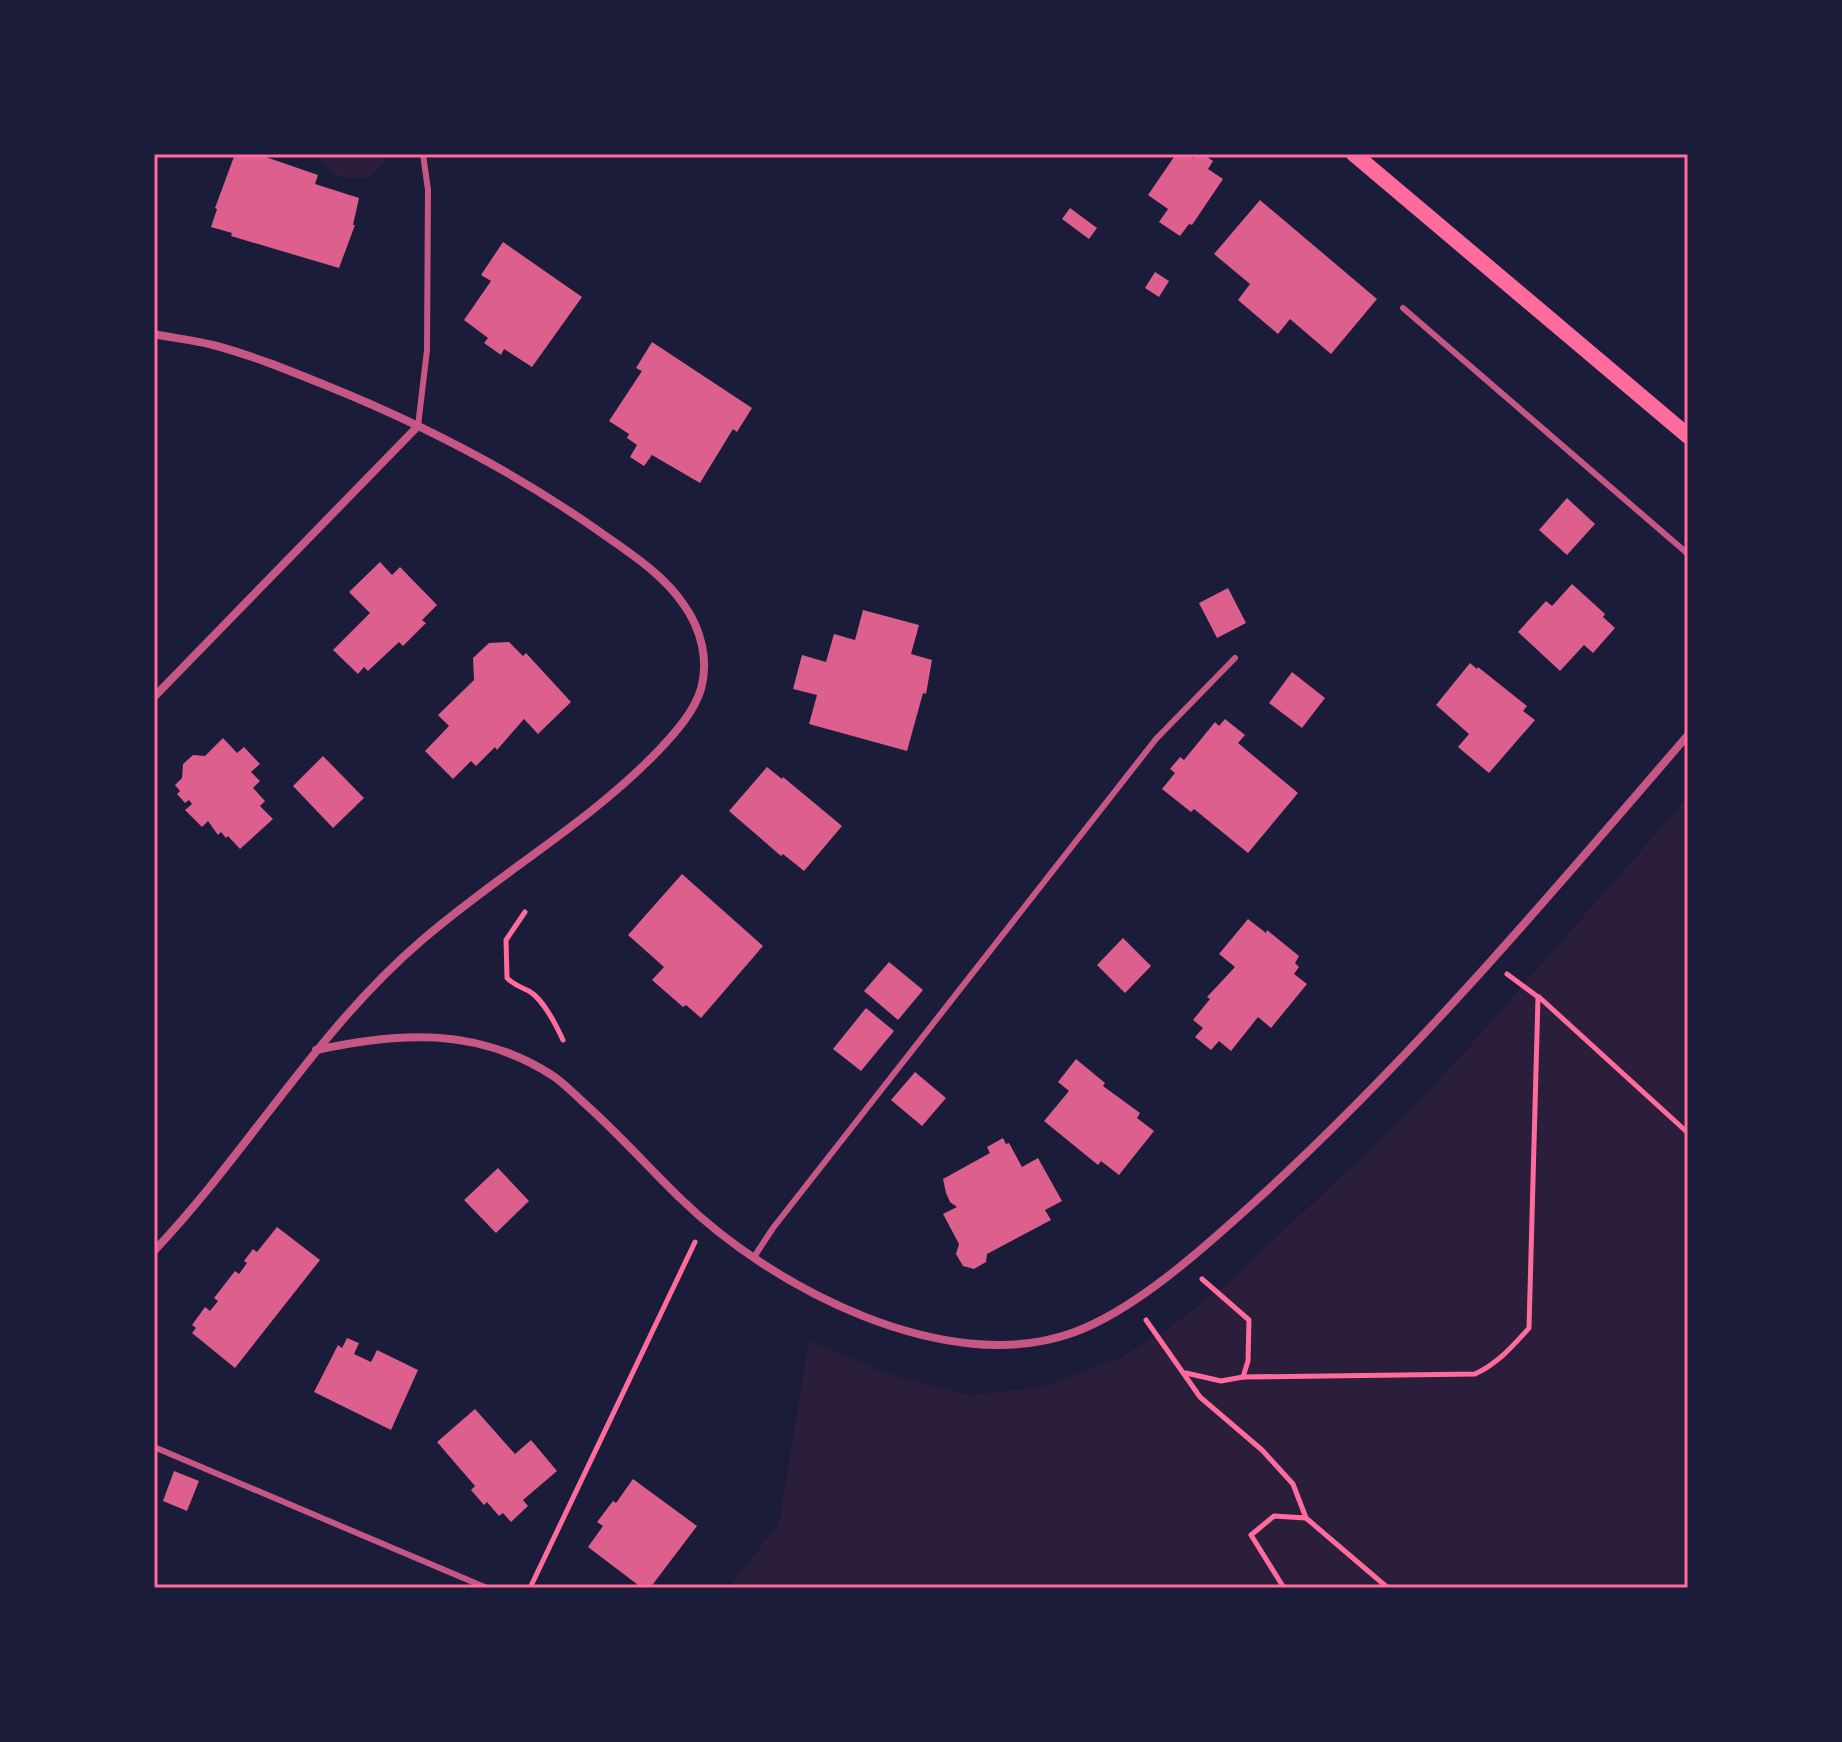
<svg xmlns="http://www.w3.org/2000/svg" width="1842" height="1742" font-family="'Golos Text',sans-serif">
	<style>
		.green { fill: #2a1e3b }
		.building { fill: #dd5f8e }
		.lines { fill: none; stroke-linecap: round; stroke-linejoin: round }
		.path { stroke: #ff6b9d; stroke-width: 5 }
		.service { stroke: #c65784; stroke-width: 6 }
		.minor { stroke: #c65784; stroke-width: 8 }
		.secondary { stroke: #ff6b9d; stroke-width: 16 }
		.neatline { fill: none; stroke: #ff6b9d; stroke-width: 3 }
	</style>
	<rect width="100%" height="100%" fill="#1b1b3a"/>
	<g class="green">
		<path d="M318,154H388L387,159L371,177C341,180 335,179 318,154Z"/>
		<path d="M1688,797V1588H729L779,1523L809,1341L889,1374L970,1395L1042,1387L1118,1359L1165,1331L1229,1282L1396,1125L1462,1055Z"/>
	</g>
	<g class="building">
		<path d="M235,154H257L318,175L315,184L359,198L353,225H355L339,268L231,236L232,233L211,227L217,209L215,208Z"/>
		<path d="M1176,154H1186L1193,158L1196,154H1203L1213,161L1208,169L1223,179L1192,225L1189,224L1180,236L1159,222L1168,209L1148,195Z"/>
		<path d="M1260,200L1377,299L1331,354L1290,319L1278,334L1238,300L1250,284L1214,254Z"/>
		<path d="M1070,208L1097,228L1089,239L1062,219Z"/>
		<path d="M503,242L582,297L532,367L504,349L501,355L484,343L488,338L464,320L491,281L481,275Z"/>
		<path d="M1155,272L1169,281L1159,297L1145,288Z"/>
		<path d="M652,342L752,408L737,432L733,429L700,483L652,455L644,466L630,457L637,445L627,438L629,434L609,421L642,371L636,368Z"/>
		<path d="M1567,498L1595,524L1567,555L1539,530Z"/>
		<path d="M380,562L392,575L400,567L437,605L422,620L426,623L403,646L399,642L368,671L364,667L358,674L333,650L370,613L349,592Z"/>
		<path d="M1572,584L1605,614L1603,617L1615,628L1593,653L1584,645L1560,671L1518,632L1546,601L1552,606Z"/>
		<path d="M1228,588L1246,623L1217,638L1199,603Z"/>
		<path d="M863,610L919,625L911,654L932,660L926,694L923,693L907,751L809,724L817,695L793,689L802,655L826,662L834,634L855,640Z"/>
		<path d="M509,642L523,656L526,653L571,702L538,734L524,719L497,750L495,747L476,766L471,761L453,779L425,751L449,726L438,715L474,680L473,658L489,643Z"/>
		<path d="M1470,663L1477,669L1478,667L1527,706L1523,711L1535,720L1489,773L1458,747L1469,734L1436,705Z"/>
		<path d="M1292,672L1325,698L1302,728L1269,703Z"/>
		<path d="M1225,719L1245,735L1238,743L1298,793L1248,853L1194,809L1191,812L1162,789L1175,773L1170,769L1180,757L1184,760L1215,722L1219,726Z"/>
		<path d="M223,738L237,753L244,747L260,764L251,772L260,781L253,788L265,801L260,806L273,819L240,849L228,836L226,838L221,832L218,835L208,821L202,827L185,810L192,804L189,800L185,803L177,794L180,791L175,785L182,778L183,764L193,755L205,756Z"/>
		<path d="M323,756L364,798L333,828L293,786Z"/>
		<path d="M767,767L782,779L783,777L842,826L804,871L783,854L781,856L729,811Z"/>
		<path d="M682,874L763,946L701,1018L686,1005L683,1007L652,980L664,967L628,935Z"/>
		<path d="M1248,919L1266,933L1267,930L1299,956L1295,963L1299,967L1294,974L1307,984L1271,1028L1258,1017L1231,1051L1219,1041L1211,1050L1195,1037L1203,1028L1193,1020L1210,999L1207,997L1235,967L1219,954Z"/>
		<path d="M1123,938L1151,966L1125,993L1097,965Z"/>
		<path d="M889,962L923,990L898,1020L864,991Z"/>
		<path d="M866,1008L894,1031L861,1071L833,1049Z"/>
		<path d="M1076,1059L1105,1083L1103,1086L1140,1113L1137,1118L1154,1131L1119,1175L1101,1161L1098,1165L1044,1121L1069,1091L1058,1082Z"/>
		<path d="M915,1072L946,1098L922,1126L891,1100Z"/>
		<path d="M1003,1138L1006,1144L1009,1143L1022,1167L1038,1158L1062,1201L1045,1210L1051,1220L987,1254L986,1262L974,1269L963,1266L956,1254L959,1244L943,1214L957,1207L950,1202L946,1193L943,1179L990,1153L987,1147Z"/>
		<path d="M498,1168L529,1201L496,1233L464,1200Z"/>
		<path d="M277,1227L320,1260L235,1368L192,1333L196,1328L192,1325L205,1307L210,1311L218,1301L214,1298L235,1271L239,1274L247,1263L244,1261L253,1249L257,1252Z"/>
		<path d="M347,1338L359,1343L354,1354L371,1362L377,1350L418,1370L391,1430L314,1392L338,1345L342,1348Z"/>
		<path d="M475,1409L515,1454L531,1440L557,1471L523,1500L528,1506L511,1522L503,1513L499,1516L487,1502L484,1505L471,1490L475,1486L437,1442Z"/>
		<path d="M174,1471L199,1481L187,1511L163,1501Z"/>
		<path d="M633,1479L697,1526L650,1588H642L588,1547L603,1526L597,1522L613,1501L616,1503Z"/>
	</g>
	<g class="lines">
		<g class="path">
			<path d="M525,912L506,940L507,978C514,985 521,987 529,991C544,1000 556,1025 563,1040"/>
			<path d="M1539,997L1688,1133"/>
			<path d="M1202,1279L1249,1320L1248,1361L1243,1377L1475,1374C1498,1363 1512,1347 1529,1328L1538,997L1507,974"/>
			<path d="M1146,1320L1200,1397L1262,1450L1293,1484L1306,1518L1388,1588"/>
			<path d="M1186,1373L1221,1381L1243,1377"/>
			<path d="M530,1588L695,1242"/>
			<path d="M1284,1588L1251,1535L1274,1516L1306,1518"/>
		</g>
		<g class="service">
			<path d="M1403,308L1688,554"/>
			<path d="M418,426L427,350L428,190L423,154"/>
			<path d="M754,1257L773,1228L1156,739L1235,658"/>
			<path d="M154,1447L487,1588"/>
		</g>
		<g class="minor">
			<path d="M154,334C173,338 193,340 213,345C251,355 288,370 325,385C422,424 515,472 600,532C630,553 663,574 684,605C701,629 709,660 701,689C694,712 675,733 659,750C588,824 498,874 421,941C317,1030 248,1152 154,1251"/>
			<path d="M154,697L418,426"/>
			<path d="M316,1050C398,1032 476,1027 550,1074C562,1081 572,1092 583,1102C617,1132 648,1167 681,1199C771,1287 945,1378 1072,1333C1137,1310 1209,1243 1260,1197C1415,1055 1551,894 1688,735"/>
		</g>
		<path class="secondary" d="M1354,154L1688,436"/>
	</g>
	<rect width="1842" height="1742" fill="none" stroke="#1b1b3a" stroke-width="312"/>
	<rect x="156" y="156" width="1530" height="1430" class="neatline"/>
</svg>
